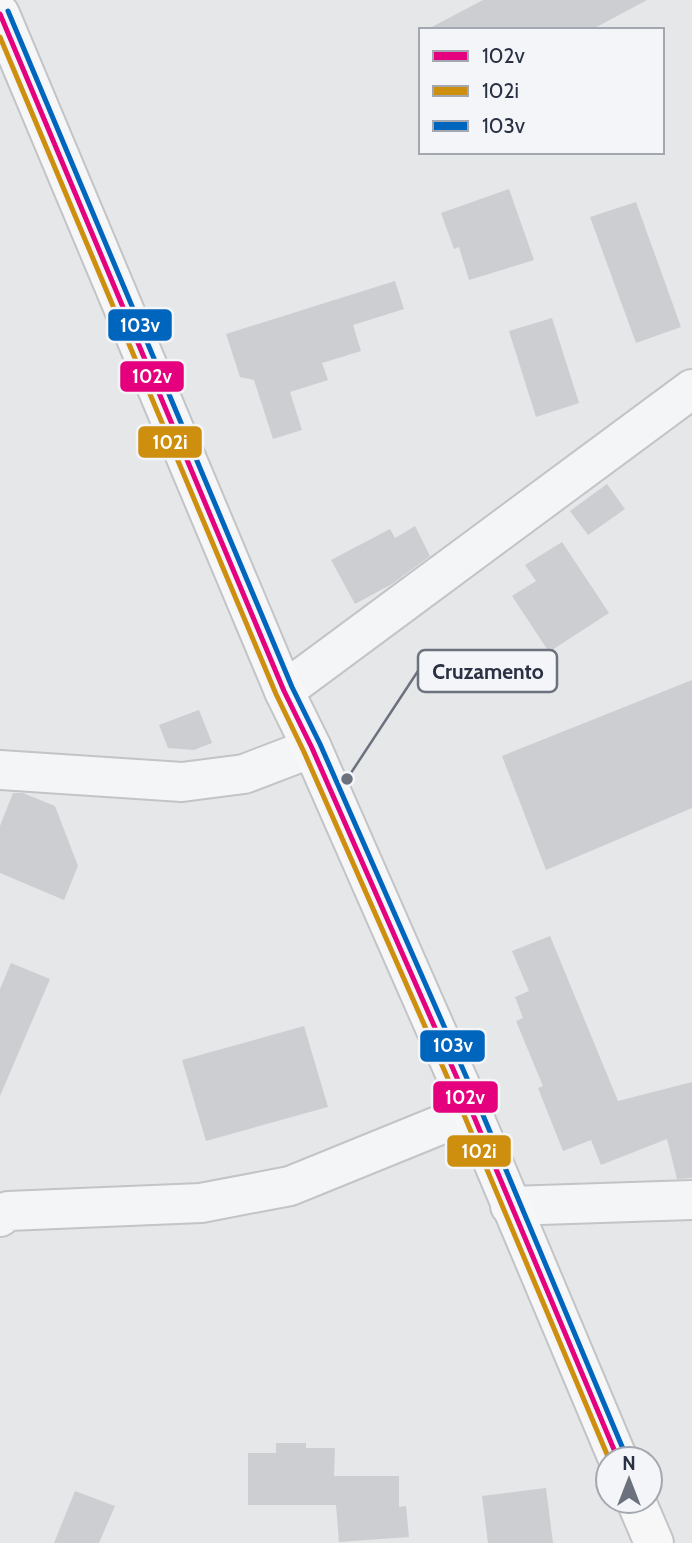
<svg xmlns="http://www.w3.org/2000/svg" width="692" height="1543" font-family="Cabin,sans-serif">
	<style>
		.building { fill: #ccced2 }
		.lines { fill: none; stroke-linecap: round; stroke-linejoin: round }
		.minor-casing { stroke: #c2c4c7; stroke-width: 42 }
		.major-casing { stroke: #c2c4c7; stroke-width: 42 }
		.minor { stroke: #f4f5f6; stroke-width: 38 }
		.major { stroke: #f7f7f8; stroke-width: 38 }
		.bus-1-casing { stroke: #f3f5f8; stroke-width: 10 }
		.bus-2-casing { stroke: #f3f5f8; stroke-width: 10 }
		.bus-3-casing { stroke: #f3f5f8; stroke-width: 10 }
		.bus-1 { stroke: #e5007d; stroke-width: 5 }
		.bus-2 { stroke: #ce8f0e; stroke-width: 5 }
		.bus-3 { stroke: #0065bd; stroke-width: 5 }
		.leader { fill: none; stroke: #6c717e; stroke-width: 2.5 }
		.callout-dot { fill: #6c717e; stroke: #f3f5f8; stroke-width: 2.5 }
		.callout { fill: #f3f5f8; stroke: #6c717e; stroke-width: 2.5 }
		.callout-label { font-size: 21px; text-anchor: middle; font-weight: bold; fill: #2b3144 }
		.line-badge { stroke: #f3f5f8; stroke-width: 2.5 }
		.badge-label { font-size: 19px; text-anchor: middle; font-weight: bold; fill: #fff }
	</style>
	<rect width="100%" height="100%" fill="#e5e7e9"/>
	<g class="building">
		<path d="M483,0H647L591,30H426Z"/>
		<path d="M509,189L534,260L469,280L459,247L454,249L441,213Z"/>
		<path d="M636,202L681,327L636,343L590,217Z"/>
		<path d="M395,281L404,309L353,325L361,351L322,363L328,380L290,392L302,430L273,439L254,380L240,377L226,334Z"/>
		<path d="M552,318L579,403L536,417L509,331Z"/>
		<path d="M607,484L625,509L588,535L570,511Z"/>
		<path d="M415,526L430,556L392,584L355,604L331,560L390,529L395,538Z"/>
		<path d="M562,542L609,613L549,652L512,596L536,581L525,565Z"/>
		<path d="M692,680V808L546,870L502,756Z"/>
		<path d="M199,710L212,743L194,750L168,748L159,725Z"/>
		<path d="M13,793H23L55,806L78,866L64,900L0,873V826Z"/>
		<path d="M550,936L618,1101L692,1082V1178L677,1179L667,1139L601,1165L591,1140L563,1151L538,1088L543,1086L516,1021L523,1018L515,997L529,991L512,951Z"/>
		<path d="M11,963L50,979L0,1096V989Z"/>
		<path d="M304,1026L328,1107L206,1141L182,1060Z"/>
		<path d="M276,1443H306V1448H335L334,1476H399V1507L406,1506L409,1537L339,1542L336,1505H248V1453H276Z"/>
		<path d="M546,1488L553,1543H488L482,1496Z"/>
		<path d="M75,1491L115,1506L99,1543H54Z"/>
	</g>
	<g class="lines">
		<g class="minor-casing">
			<g id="minor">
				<path d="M284,691L692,389"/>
				<path d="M0,770L182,782L244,774L312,748"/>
				<path d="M510,1206L692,1200"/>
				<path d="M0,1217L8,1211L201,1203L290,1186L472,1112"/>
			</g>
		</g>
		<g class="major-casing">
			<g id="major">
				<path d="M0,14L284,691L312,748L472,1112L618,1459"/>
				<path d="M636,1501L654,1543"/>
			</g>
		</g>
		<use href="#minor" class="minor"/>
		<use href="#major" class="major"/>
		<g class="bus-1-casing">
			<path id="bus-1" d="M0,14L284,691L312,748L472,1112L618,1459"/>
		</g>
		<g class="bus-2-casing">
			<path id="bus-2" d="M0,37L276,694L304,752L464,1115L609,1459"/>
		</g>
		<g class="bus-3-casing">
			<path id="bus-3" d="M8,11L292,687L320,744L480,1108L626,1456"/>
		</g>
		<use href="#bus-1" class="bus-1"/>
		<use href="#bus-2" class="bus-2"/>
		<use href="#bus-3" class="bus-3"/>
	</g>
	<path class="leader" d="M347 779L418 671"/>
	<circle class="callout-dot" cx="347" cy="779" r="7"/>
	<rect class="callout" x="418" y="650" width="139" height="42" rx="7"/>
	<g class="callout-label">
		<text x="488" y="679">Cruzamento</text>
	</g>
	<g class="line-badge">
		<rect x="107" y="308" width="66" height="34" rx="7" fill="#0065bd"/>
		<rect x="119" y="360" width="66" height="33" rx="7" fill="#e5007d"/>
		<rect x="137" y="425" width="66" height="34" rx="7" fill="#ce8f0e"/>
		<rect x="419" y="1029" width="67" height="34" rx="7" fill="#0065bd"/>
		<rect x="432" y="1080" width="67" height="34" rx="7" fill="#e5007d"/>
		<rect x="446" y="1134" width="66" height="34" rx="7" fill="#ce8f0e"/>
	</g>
	<g class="badge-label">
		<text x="140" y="332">103v</text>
		<text x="152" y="383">102v</text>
		<text x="170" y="449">102i</text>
		<text x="453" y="1052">103v</text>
		<text x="465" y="1104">102v</text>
		<text x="479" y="1158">102i</text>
	</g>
	<rect x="419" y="28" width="245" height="126" fill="#f3f5f8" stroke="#a3a7b0" stroke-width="2"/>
	<rect x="433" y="51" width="35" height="10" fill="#e5007d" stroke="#a3a7b0" stroke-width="2"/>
	<text x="482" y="63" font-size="21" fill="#2b3144">102v</text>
	<rect x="433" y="86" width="35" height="10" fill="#ce8f0e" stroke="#a3a7b0" stroke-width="2"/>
	<text x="482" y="98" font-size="21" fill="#2b3144">102i</text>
	<rect x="433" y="121" width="35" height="10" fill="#0065bd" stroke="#a3a7b0" stroke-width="2"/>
	<text x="482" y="133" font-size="21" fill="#2b3144">103v</text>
	<g transform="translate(629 1480)"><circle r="33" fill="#f3f5f8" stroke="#a3a7b0" stroke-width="2"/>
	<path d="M0-5L12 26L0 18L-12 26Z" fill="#6c717e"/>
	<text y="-10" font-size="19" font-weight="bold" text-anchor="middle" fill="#2b3144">N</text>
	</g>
</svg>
